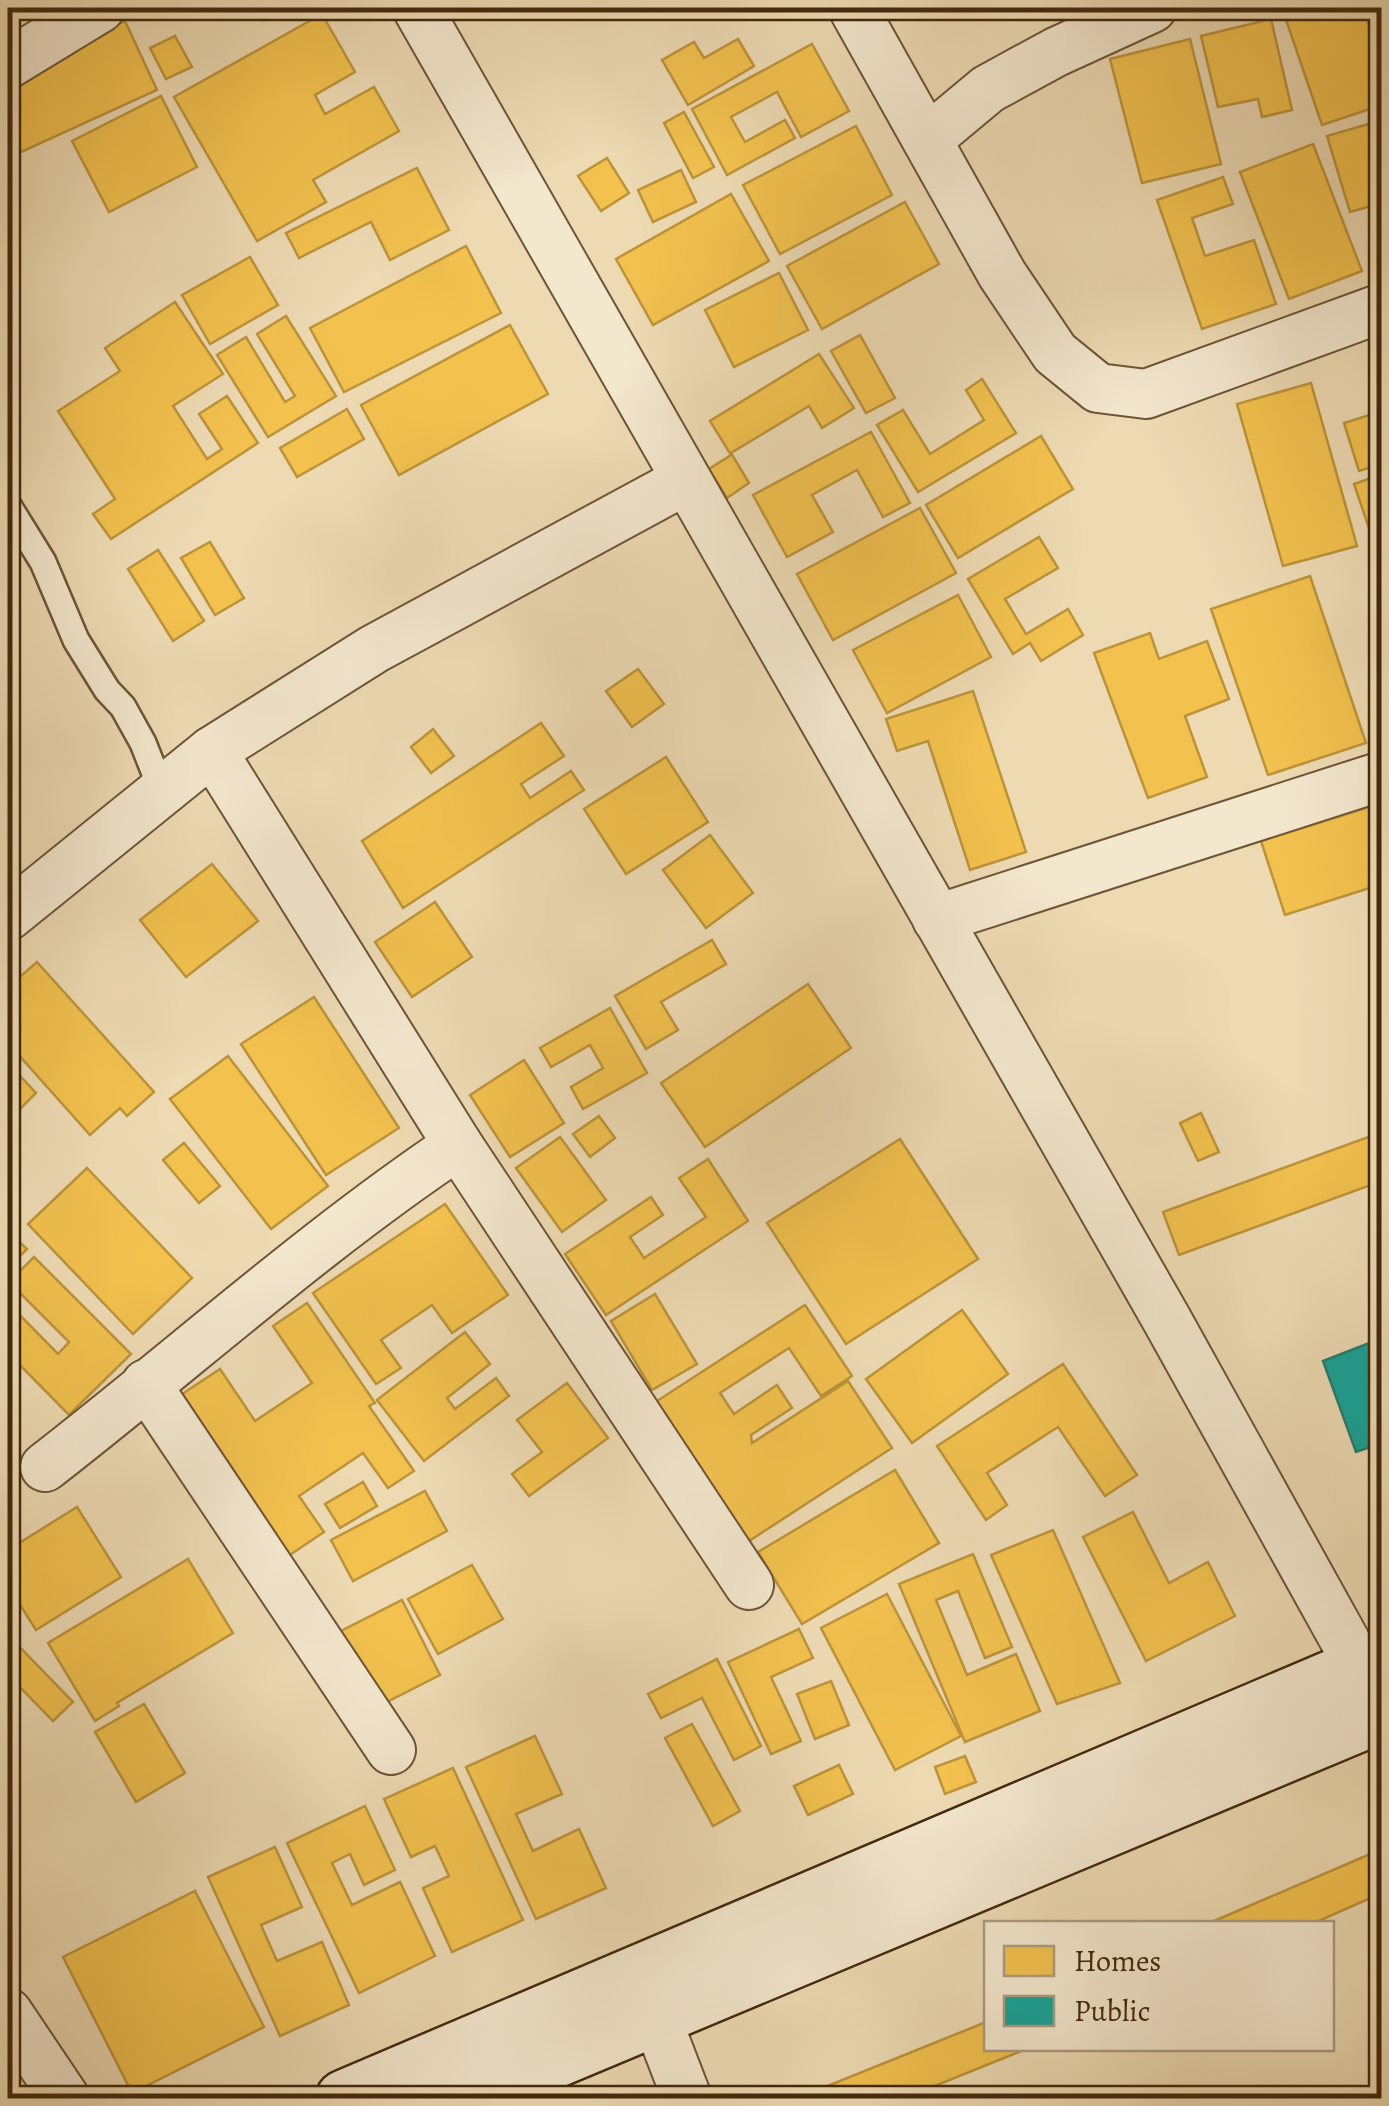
<svg xmlns="http://www.w3.org/2000/svg" width="1389" height="2106" font-family="Alegreya,serif">
	<style>
		.homes { fill: #f2c14e; stroke: #bd933a; stroke-width: 2.5 }
		.public { fill: #17a398; stroke: #247e6e; stroke-width: 2.5 }
		.lines { fill: none; stroke-linecap: round; stroke-linejoin: round }
		.lane-casing { stroke: #6d5536; stroke-width: 30 }
		.street-casing { stroke: #6d5536; stroke-width: 52 }
		.secondary-casing { stroke: #42290c; stroke-width: 60 }
		.lane { stroke: #f3e7ce; stroke-width: 25 }
		.street { stroke: #f3e7ce; stroke-width: 48 }
		.secondary { stroke: #f3e7ce; stroke-width: 55 }
	</style>
	<rect width="100%" height="100%" fill="#eddab3"/>
	<filter id="stains"><feTurbulence type="fractalNoise" baseFrequency=".002" numOctaves="4"/><feColorMatrix values="0 0 0 0 .2 0 0 0 0 .09 0 0 0 0 .02 0 0 0 .5 -.17"/></filter>
	<radialGradient id="worn" r=".72"><stop offset=".6" stop-color="#630" stop-opacity="0"/><stop offset="1" stop-color="#630" stop-opacity=".3"/></radialGradient>
	<g class="homes">
		<path d="M257,8H287L264,20Z"/>
		<path d="M1282,8H1363L1382,64V105L1322,125Z"/>
		<path d="M322,14L355,72L315,95L325,114L374,87L399,131L313,180L326,202L257,241L174,97Z"/>
		<path d="M1271,19L1292,110L1262,117L1258,99L1218,107L1201,36Z"/>
		<path d="M125,21L157,90L8,158V75Z"/>
		<path d="M175,36L192,67L166,79L150,48Z"/>
		<path d="M738,39L754,66L688,105L662,60L694,42L704,58Z"/>
		<path d="M1190,39L1221,164L1142,183L1110,59Z"/>
		<path d="M812,44L849,111L801,137L777,92L731,117L745,142L785,120L795,138L727,175L692,109Z"/>
		<path d="M161,96L197,167L109,212L72,141Z"/>
		<path d="M684,112L714,167L693,178L664,123Z"/>
		<path d="M1382,120V203L1350,212L1327,136Z"/>
		<path d="M856,126L892,195L780,254L743,185Z"/>
		<path d="M1313,144L1362,271L1289,299L1240,172Z"/>
		<path d="M607,158L629,193L601,211L578,176Z"/>
		<path d="M417,168L449,230L390,260L371,222L299,258L286,233Z"/>
		<path d="M681,170L696,202L653,222L638,190Z"/>
		<path d="M1223,177L1233,204L1192,218L1205,256L1254,240L1276,304L1202,329L1157,200Z"/>
		<path d="M731,194L769,261L653,325L616,259Z"/>
		<path d="M905,202L939,264L822,329L787,266Z"/>
		<path d="M466,246L501,313L344,392L310,328Z"/>
		<path d="M250,257L278,305L210,344L182,295Z"/>
		<path d="M779,273L808,330L734,367L705,310Z"/>
		<path d="M175,302L223,374L173,406L207,459L222,449L199,414L227,396L258,443L111,539L93,514L115,499L58,411L120,371L105,348Z"/>
		<path d="M286,316L336,396L268,437L217,355L246,337L285,402L295,396L257,334Z"/>
		<path d="M510,325L548,394L399,475L361,405Z"/>
		<path d="M860,335L895,398L866,413L831,351Z"/>
		<path d="M819,354L854,408L822,428L809,406L731,453L749,483L727,498L709,469L731,455L710,421Z"/>
		<path d="M982,379L1016,433L918,492L877,425L903,410L930,454L984,420L966,390Z"/>
		<path d="M1311,383L1357,546L1283,566L1237,404Z"/>
		<path d="M347,409L364,439L297,477L280,448Z"/>
		<path d="M1382,411V464L1359,471L1344,423Z"/>
		<path d="M871,432L910,503L883,517L857,470L812,495L833,532L787,557L753,495Z"/>
		<path d="M1041,436L1073,489L958,558L926,505Z"/>
		<path d="M1382,474V537L1373,540L1354,484Z"/>
		<path d="M920,508L956,573L833,640L797,574Z"/>
		<path d="M1039,537L1058,568L1005,599L1026,634L1068,609L1083,635L1041,661L1030,643L1013,654L968,579Z"/>
		<path d="M210,542L244,598L215,615L181,558Z"/>
		<path d="M158,550L204,621L173,641L128,569Z"/>
		<path d="M1310,576L1366,743L1268,775L1211,609Z"/>
		<path d="M958,595L991,657L887,713L853,650Z"/>
		<path d="M1150,633L1159,659L1207,641L1229,699L1185,716L1207,777L1148,798L1094,653Z"/>
		<path d="M638,669L664,704L632,727L606,691Z"/>
		<path d="M973,691L1026,852L970,870L928,741L897,751L886,719Z"/>
		<path d="M541,723L564,756L521,784L530,798L571,771L584,790L403,908L362,841Z"/>
		<path d="M433,729L454,756L431,773L411,747Z"/>
		<path d="M666,757L708,822L626,874L584,809Z"/>
		<path d="M1382,803V884L1285,915L1261,841Z"/>
		<path d="M710,835L753,893L706,928L663,870Z"/>
		<path d="M212,864L258,921L186,977L140,920Z"/>
		<path d="M435,902L472,957L412,997L375,942Z"/>
		<path d="M712,940L726,964L661,1002L678,1030L646,1049L615,996Z"/>
		<path d="M37,962L154,1092L127,1116L120,1108L90,1135L8,1043V987Z"/>
		<path d="M808,984L851,1048L705,1147L661,1083Z"/>
		<path d="M314,997L399,1128L326,1175L241,1044Z"/>
		<path d="M610,1008L647,1073L583,1109L571,1087L603,1068L590,1045L551,1067L540,1048Z"/>
		<path d="M228,1056L328,1186L271,1229L170,1099Z"/>
		<path d="M524,1060L564,1123L510,1157L470,1095Z"/>
		<path d="M8,1063L36,1093L8,1121Z"/>
		<path d="M1201,1113L1219,1152L1198,1161L1180,1123Z"/>
		<path d="M599,1116L615,1138L590,1157L573,1134Z"/>
		<path d="M1382,1132V1181L1179,1255L1163,1212Z"/>
		<path d="M560,1137L606,1200L562,1232L516,1168Z"/>
		<path d="M900,1139L978,1259L846,1344L767,1223Z"/>
		<path d="M184,1143L220,1186L199,1203L163,1160Z"/>
		<path d="M708,1159L748,1221L606,1315L565,1254L651,1197L663,1215L630,1237L644,1258L706,1217L679,1178Z"/>
		<path d="M87,1168L192,1278L133,1334L28,1224Z"/>
		<path d="M445,1204L508,1295L452,1333L432,1305L381,1340L401,1368L376,1384L313,1293Z"/>
		<path d="M14,1237L27,1249L8,1268V1244Z"/>
		<path d="M34,1257L131,1354L69,1415L8,1353V1303L58,1354L69,1342L9,1282Z"/>
		<path d="M655,1294L697,1364L652,1390L611,1321Z"/>
		<path d="M307,1303L375,1403L369,1406L414,1471L388,1488L363,1453L299,1496L324,1532L278,1563L173,1400L220,1369L255,1421L312,1383L273,1326Z"/>
		<path d="M805,1305L852,1376L821,1396L789,1348L720,1393L734,1414L777,1385L792,1408L751,1435L752,1443L848,1381L892,1448L746,1543L654,1403Z"/>
		<path d="M962,1310L1008,1374L912,1443L866,1379Z"/>
		<path d="M465,1332L490,1364L447,1398L455,1409L496,1378L509,1396L424,1461L377,1400Z"/>
		<path d="M1063,1364L1137,1475L1105,1496L1058,1427L987,1473L1007,1505L986,1520L937,1446Z"/>
		<path d="M567,1383L608,1438L529,1496L512,1474L542,1452L517,1420Z"/>
		<path d="M895,1470L939,1543L802,1624L758,1552Z"/>
		<path d="M363,1482L377,1506L340,1528L325,1504Z"/>
		<path d="M425,1491L447,1531L353,1581L331,1540Z"/>
		<path d="M77,1507L121,1577L36,1630L8,1586V1550Z"/>
		<path d="M1133,1512L1169,1583L1208,1562L1235,1616L1146,1661L1083,1537Z"/>
		<path d="M1053,1530L1120,1683L1057,1704L991,1555Z"/>
		<path d="M973,1554L1012,1647L985,1658L958,1591L936,1600L967,1675L1016,1654L1040,1711L965,1742L899,1584Z"/>
		<path d="M188,1559L233,1633L117,1703L119,1706L95,1721L48,1643Z"/>
		<path d="M472,1565L503,1619L438,1654L408,1599Z"/>
		<path d="M887,1594L961,1736L895,1770L821,1628Z"/>
		<path d="M402,1600L440,1675L373,1709L335,1634Z"/>
		<path d="M799,1629L813,1658L771,1677L801,1741L771,1754L728,1662Z"/>
		<path d="M8,1635L73,1702L53,1721L8,1675Z"/>
		<path d="M717,1659L761,1746L734,1760L702,1698L661,1718L648,1694Z"/>
		<path d="M831,1681L849,1725L815,1739L797,1694Z"/>
		<path d="M144,1704L185,1773L136,1802L95,1732Z"/>
		<path d="M692,1724L740,1811L713,1826L665,1738Z"/>
		<path d="M535,1736L562,1794L516,1814L533,1851L579,1829L606,1888L536,1919L466,1767Z"/>
		<path d="M965,1756L976,1782L945,1794L935,1767Z"/>
		<path d="M839,1765L853,1794L808,1815L794,1786Z"/>
		<path d="M453,1768L523,1920L452,1952L423,1888L449,1876L435,1846L411,1857L384,1799Z"/>
		<path d="M365,1806L395,1870L364,1885L350,1854L332,1863L352,1905L400,1882L435,1956L359,1993L287,1843Z"/>
		<path d="M275,1847L302,1907L261,1925L277,1961L322,1942L349,2005L280,2036L208,1877Z"/>
		<path d="M1382,1849V1893L1312,1924H1207Z"/>
		<path d="M195,1891L264,2027L132,2093L63,1957Z"/>
		<path d="M986,2022V2048H1029L905,2098H829L825,2087Z"/>
	</g>
	<path class="public" d="M1382,1338V1443L1356,1452L1323,1361Z"/>
	<g class="lines">
		<g class="lane-casing">
			<path id="lane" d="M9,507L43,562L76,640L107,690L123,707L143,743L162,791"/>
		</g>
		<g class="street-casing">
			<g id="street">
				<path d="M417,8L1167,1320L1359,1666"/>
				<path d="M853,8L1002,274L1055,353L1098,388L1146,394L1382,308"/>
				<path d="M8,64L100,8"/>
				<path d="M928,139L988,89L1056,52L1152,8"/>
				<path d="M212,751L458,1145L749,1585"/>
				<path d="M8,916L212,751L374,649L686,480"/>
				<path d="M937,919L1382,776"/>
				<path d="M146,1384L391,1750"/>
				<path d="M45,1467C183,1360 313,1242 458,1145"/>
				<path d="M8,2013L65,2098"/>
				<path d="M657,2020L687,2098"/>
			</g>
		</g>
		<g class="secondary-casing">
			<g id="secondary">
				<path d="M344,2098L1382,1657"/>
				<path d="M464,2098L1382,1714"/>
			</g>
		</g>
		<use href="#lane" class="lane"/>
		<use href="#street" class="street"/>
		<use href="#secondary" class="secondary"/>
	</g>
	<rect width="1389" height="2106" fill="none" stroke="#eddab3" stroke-width="40"/>
	<rect x="10" y="10" width="1369" height="2086" fill="none" stroke="#42290c" stroke-width="5"/>
	<rect x="20" y="20" width="1349" height="2066" fill="none" stroke="#42290c" stroke-width="2.5"/>
	<rect x="984" y="1921" width="350" height="130" fill="#f3e7ce" stroke="#ac9b80" stroke-width="2.5"/>
	<rect x="1004" y="1946" width="50" height="30" fill="#f2c14e" stroke="#ac9b80" stroke-width="2.5"/>
	<text x="1074" y="1971" font-size="30" fill="#42290c">Homes</text>
	<rect x="1004" y="1996" width="50" height="30" fill="#17a398" stroke="#ac9b80" stroke-width="2.5"/>
	<text x="1074" y="2021" font-size="30" fill="#42290c">Public</text>
	<rect width="100%" height="100%" filter="url(#stains)"/>
	<rect width="100%" height="100%" fill="url(#worn)"/>
</svg>
